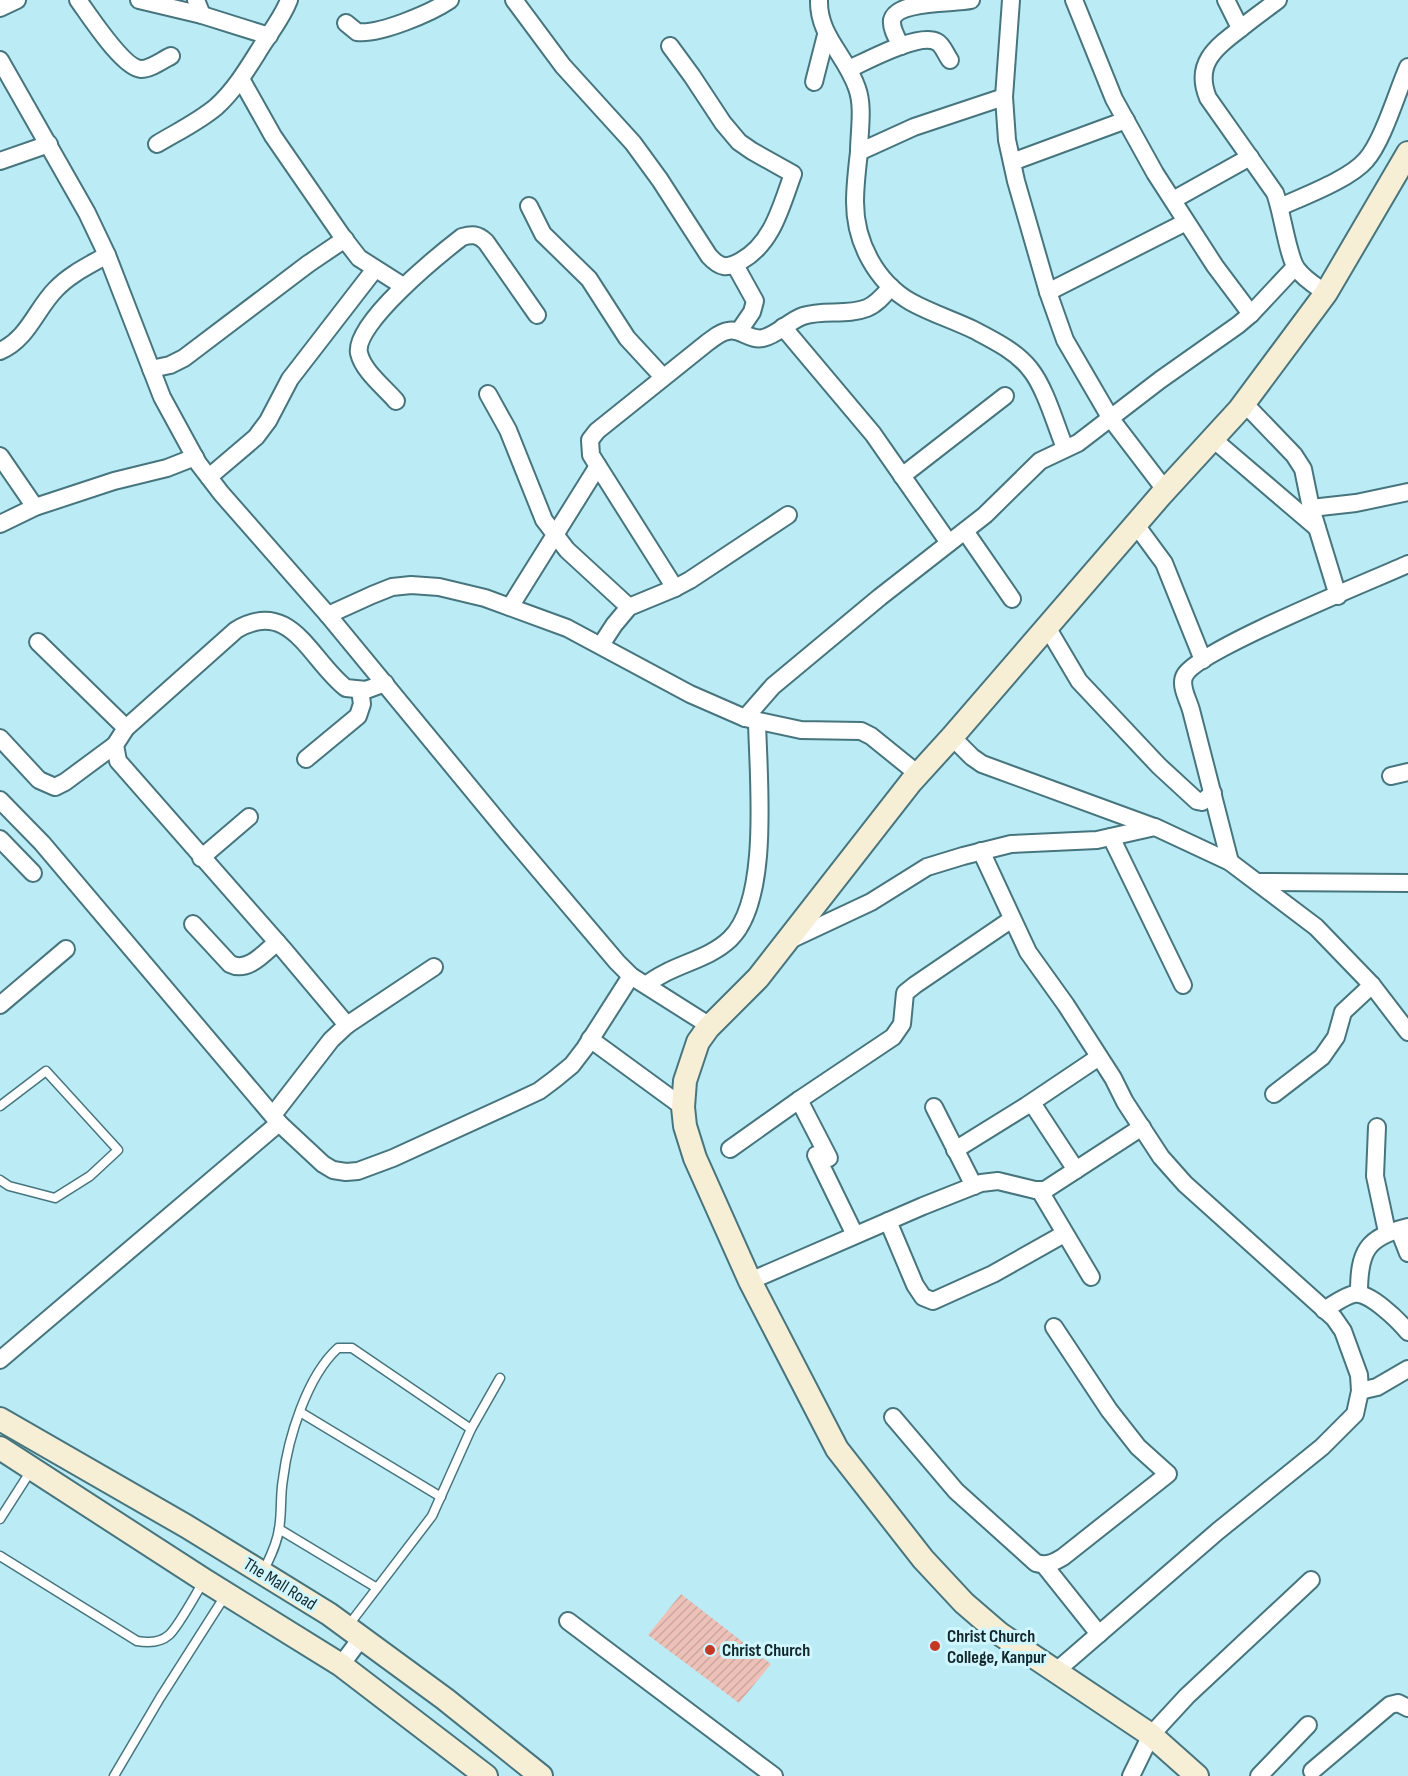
<svg xmlns="http://www.w3.org/2000/svg" width="1408" height="1776" font-family="'Sofia Sans Condensed',sans-serif">
	<style>
		.building { fill: url(#building-hatch) }
		.lines { fill: none; stroke-linecap: round; stroke-linejoin: round }
		.lane-casing { stroke: #47757e; stroke-width: 11 }
		.street-casing { stroke: #47757e; stroke-width: 20 }
		.secondary-casing { stroke: #47757e; stroke-width: 26 }
		.lane { stroke: #fff; stroke-width: 8 }
		.street { stroke: #fff; stroke-width: 16 }
		.secondary { stroke: #f7eed6; stroke-width: 22 }
		.poi-dot { fill: #c53924; stroke: #d0f7ff; stroke-width: 2 }
		.labels { text-anchor: middle; dominant-baseline: central; stroke-width: 6; stroke-linejoin: round; paint-order: stroke }
		.street-label { font-size: 18px; fill: #14272b; stroke: #d0f7ff }
		.poi-label { font-size: 18px; font-weight: bold; fill: #14272b; stroke: #d0f7ff; text-anchor: start }
	</style>
	<defs>
		<pattern id="building-hatch" width="6" height="6" patternUnits="userSpaceOnUse" patternTransform="scale(1.5)"><rect width="6" height="6" fill="#edc1b8"/><path d="M-1 1l2-2M0 6l6-6M5 7l2-2" fill="none" stroke="#caa69e"/></pattern>
	</defs>
	<rect width="100%" height="100%" fill="#bbebf5"/>
	<path class="building" d="M681,1594L771,1664L739,1703L648,1635Z"/>
	<g class="lines">
		<g class="lane-casing">
			<g id="lane">
				<path d="M0,1106L46,1071L118,1150L90,1176L55,1198L9,1186L0,1180"/>
				<path d="M300,1412L441,1497"/>
				<path d="M0,1519L32,1469"/>
				<path d="M279,1529L377,1588"/>
				<path d="M0,1556L137,1641C148,1643 160,1643 169,1635C179,1626 196,1593 204,1581"/>
				<path d="M263,1572C269,1559 277,1545 279,1529C282,1513 280,1495 283,1479C288,1438 307,1376 338,1348H352L471,1429"/>
				<path d="M348,1626L432,1516L471,1429L500,1378"/>
				<path d="M114,1776L160,1698L225,1596"/>
			</g>
		</g>
		<g class="street-casing">
			<g id="street">
				<path d="M78,0C89,15 123,68 141,69C151,69 162,60 171,56"/>
				<path d="M139,0L202,15L196,0"/>
				<path d="M514,0L563,66L633,143L660,180L709,256C720,268 727,269 741,261C773,243 781,206 793,174L752,151L739,142L723,123L692,76L670,46"/>
				<path d="M819,0C818,36 846,55 857,88C864,107 859,132 859,152L914,127L1004,97"/>
				<path d="M1011,0L1004,97L1007,140L1016,181L1048,292L1065,340L1111,419L1166,491"/>
				<path d="M1074,0L1114,99L1155,173L1215,266L1251,314"/>
				<path d="M1226,0L1240,28"/>
				<path d="M1278,0C1265,10 1252,19 1240,29C1215,48 1194,64 1208,98L1275,193C1282,211 1288,258 1297,269C1304,279 1316,286 1326,293"/>
				<path d="M0,8L17,0"/>
				<path d="M202,15L269,36"/>
				<path d="M346,23L357,32C379,35 431,13 450,0"/>
				<path d="M901,46C897,38 891,29 892,20C897,0 953,4 971,0"/>
				<path d="M0,60L87,213L107,255L162,397L198,463L221,493L328,615L506,831L617,962L631,976L710,1026"/>
				<path d="M849,69C867,61 919,32 937,42C943,45 946,55 950,60"/>
				<path d="M241,79L273,136L342,236L359,258L403,286"/>
				<path d="M814,82L826,35"/>
				<path d="M157,144C177,132 198,122 216,107C236,89 249,66 263,44C272,30 283,16 289,0"/>
				<path d="M859,152C857,169 855,186 855,202C855,242 876,282 911,302C931,313 953,320 974,330C993,340 1016,351 1030,369C1045,387 1056,426 1065,448"/>
				<path d="M0,161L49,144"/>
				<path d="M1012,162L1126,120"/>
				<path d="M1173,200L1250,157"/>
				<path d="M529,206L543,234L589,279L627,338L663,377"/>
				<path d="M1280,207C1304,196 1350,179 1366,160C1383,141 1397,92 1408,67"/>
				<path d="M735,265L755,301L752,312L739,331"/>
				<path d="M1048,292L1186,222"/>
				<path d="M783,327L873,434L949,543"/>
				<path d="M0,351C28,339 36,309 56,289C70,274 90,265 107,255"/>
				<path d="M151,369L170,365L184,358L308,264L345,239"/>
				<path d="M488,394L508,430L544,520L567,550L629,607"/>
				<path d="M396,401C384,387 363,371 359,353C353,324 440,254 462,237C472,234 478,234 486,242L537,315"/>
				<path d="M1244,403L1294,455L1303,469L1311,508L1338,596"/>
				<path d="M1213,439L1317,528"/>
				<path d="M0,456L35,507"/>
				<path d="M902,476L1005,396"/>
				<path d="M209,477L256,437L268,421L290,379L375,269"/>
				<path d="M1311,508L1356,503L1408,492"/>
				<path d="M0,524L35,507L114,481L167,468L195,457"/>
				<path d="M1136,525L1164,563L1203,660"/>
				<path d="M965,531L1012,599"/>
				<path d="M675,588L591,455L590,440L597,431L708,342C714,338 720,332 728,331C740,328 750,341 763,338C777,335 789,321 803,316C823,309 847,316 867,308C877,304 884,295 891,287"/>
				<path d="M510,607L598,466"/>
				<path d="M328,615L372,595L392,587L411,585L439,587L485,598L567,628L690,694L745,718L801,730L861,731L871,736L918,774"/>
				<path d="M1047,627L1079,681L1159,766L1197,801L1202,802L1213,793"/>
				<path d="M38,642L126,728"/>
				<path d="M601,645L614,625L629,607L675,588L690,580L788,515"/>
				<path d="M745,718L773,686L880,597L985,515L1040,461L1078,443L1160,380L1238,325L1251,314L1295,267"/>
				<path d="M952,737L972,757L982,764L1154,827"/>
				<path d="M0,738L39,780L55,787L65,782L115,745"/>
				<path d="M306,759L358,716L362,704L360,690"/>
				<path d="M1391,776L1408,772"/>
				<path d="M0,800L42,843L279,1123L323,1164L333,1170L346,1172L358,1171L393,1158L509,1105L539,1091L555,1079L572,1065L585,1048L631,976"/>
				<path d="M1111,837L1183,985"/>
				<path d="M0,839L33,873"/>
				<path d="M981,851L1028,952L1066,1005L1113,1078L1125,1102L1161,1157L1185,1184L1334,1318L1343,1331L1359,1375L1360,1391L1355,1414L1322,1447L1218,1531L1055,1672"/>
				<path d="M201,858L249,817"/>
				<path d="M1230,862L1191,710C1188,699 1179,685 1185,675C1198,650 1373,580 1408,564"/>
				<path d="M1257,882L1408,883"/>
				<path d="M193,924L230,964C248,973 264,953 277,942"/>
				<path d="M790,940L871,902L927,867L963,856L1011,844L1097,840L1155,827L1230,862L1316,927L1372,985L1408,1032"/>
				<path d="M646,985C672,964 707,961 730,939C771,900 758,776 757,721"/>
				<path d="M0,1005L66,949"/>
				<path d="M347,1025L284,950L118,761L115,745L126,728L236,630C291,597 310,660 346,688L366,690L385,683"/>
				<path d="M590,1039L683,1107"/>
				<path d="M1274,1094L1322,1057L1336,1037L1343,1012L1372,985"/>
				<path d="M799,1100L829,1158"/>
				<path d="M1032,1103L1076,1170"/>
				<path d="M934,1107L974,1186"/>
				<path d="M273,1115L331,1040L347,1025L434,967"/>
				<path d="M1377,1127L1375,1176L1387,1232"/>
				<path d="M730,1149L799,1100L893,1037L902,1024L905,993L915,985L1012,919"/>
				<path d="M955,1150L1026,1106L1099,1057"/>
				<path d="M816,1155L855,1235"/>
				<path d="M1040,1191L1091,1277"/>
				<path d="M888,1221L915,1285L923,1297L933,1301L993,1274L1064,1234"/>
				<path d="M1399,1230L1408,1253"/>
				<path d="M750,1281L923,1206L981,1183L998,1181L1035,1190H1045L1142,1127"/>
				<path d="M1359,1293C1359,1252 1366,1237 1408,1227"/>
				<path d="M1324,1310C1333,1305 1344,1296 1354,1294C1369,1291 1399,1321 1408,1332"/>
				<path d="M0,1360L279,1123"/>
				<path d="M1360,1391L1377,1387L1408,1369"/>
				<path d="M893,1417L956,1491L1036,1563C1047,1566 1053,1563 1063,1557L1168,1474L1138,1447L1109,1410L1054,1327"/>
				<path d="M1044,1565L1099,1634"/>
				<path d="M568,1621L774,1776"/>
				<path d="M341,1665L362,1637"/>
				<path d="M1312,1771L1390,1705L1398,1703L1408,1708"/>
				<path d="M1131,1776L1151,1735L1187,1696L1311,1580"/>
				<path d="M1259,1776L1308,1725"/>
			</g>
		</g>
		<g class="secondary-casing">
			<g id="secondary">
				<path d="M0,1419L186,1526L329,1614L445,1699L541,1776"/>
				<path d="M0,1448L204,1580L341,1665L486,1776"/>
				<path d="M1197,1776L1151,1735L1000,1634L964,1603L923,1559L837,1449L750,1281L695,1158L685,1126L683,1107L685,1081L698,1042L708,1028L758,978L911,782L952,737L1161,495L1239,410L1326,293L1408,153"/>
			</g>
		</g>
		<use href="#lane" class="lane"/>
		<use href="#street" class="street"/>
		<use href="#secondary" class="secondary"/>
	</g>
	<g class="poi-dot">
		<circle cx="935" cy="1646" r="6"/>
		<circle cx="710" cy="1650" r="6"/>
	</g>
	<g class="labels">
		<g class="street-label">
			<text transform="translate(280 1584) rotate(32)">The Mall Road</text>
		</g>
		<g class="poi-label">
			<text x="947" y="1636">Christ Church<tspan x="947" dy="21">College, Kanpur</tspan></text>
			<text x="722" y="1650">Christ Church</text>
		</g>
	</g>
</svg>
